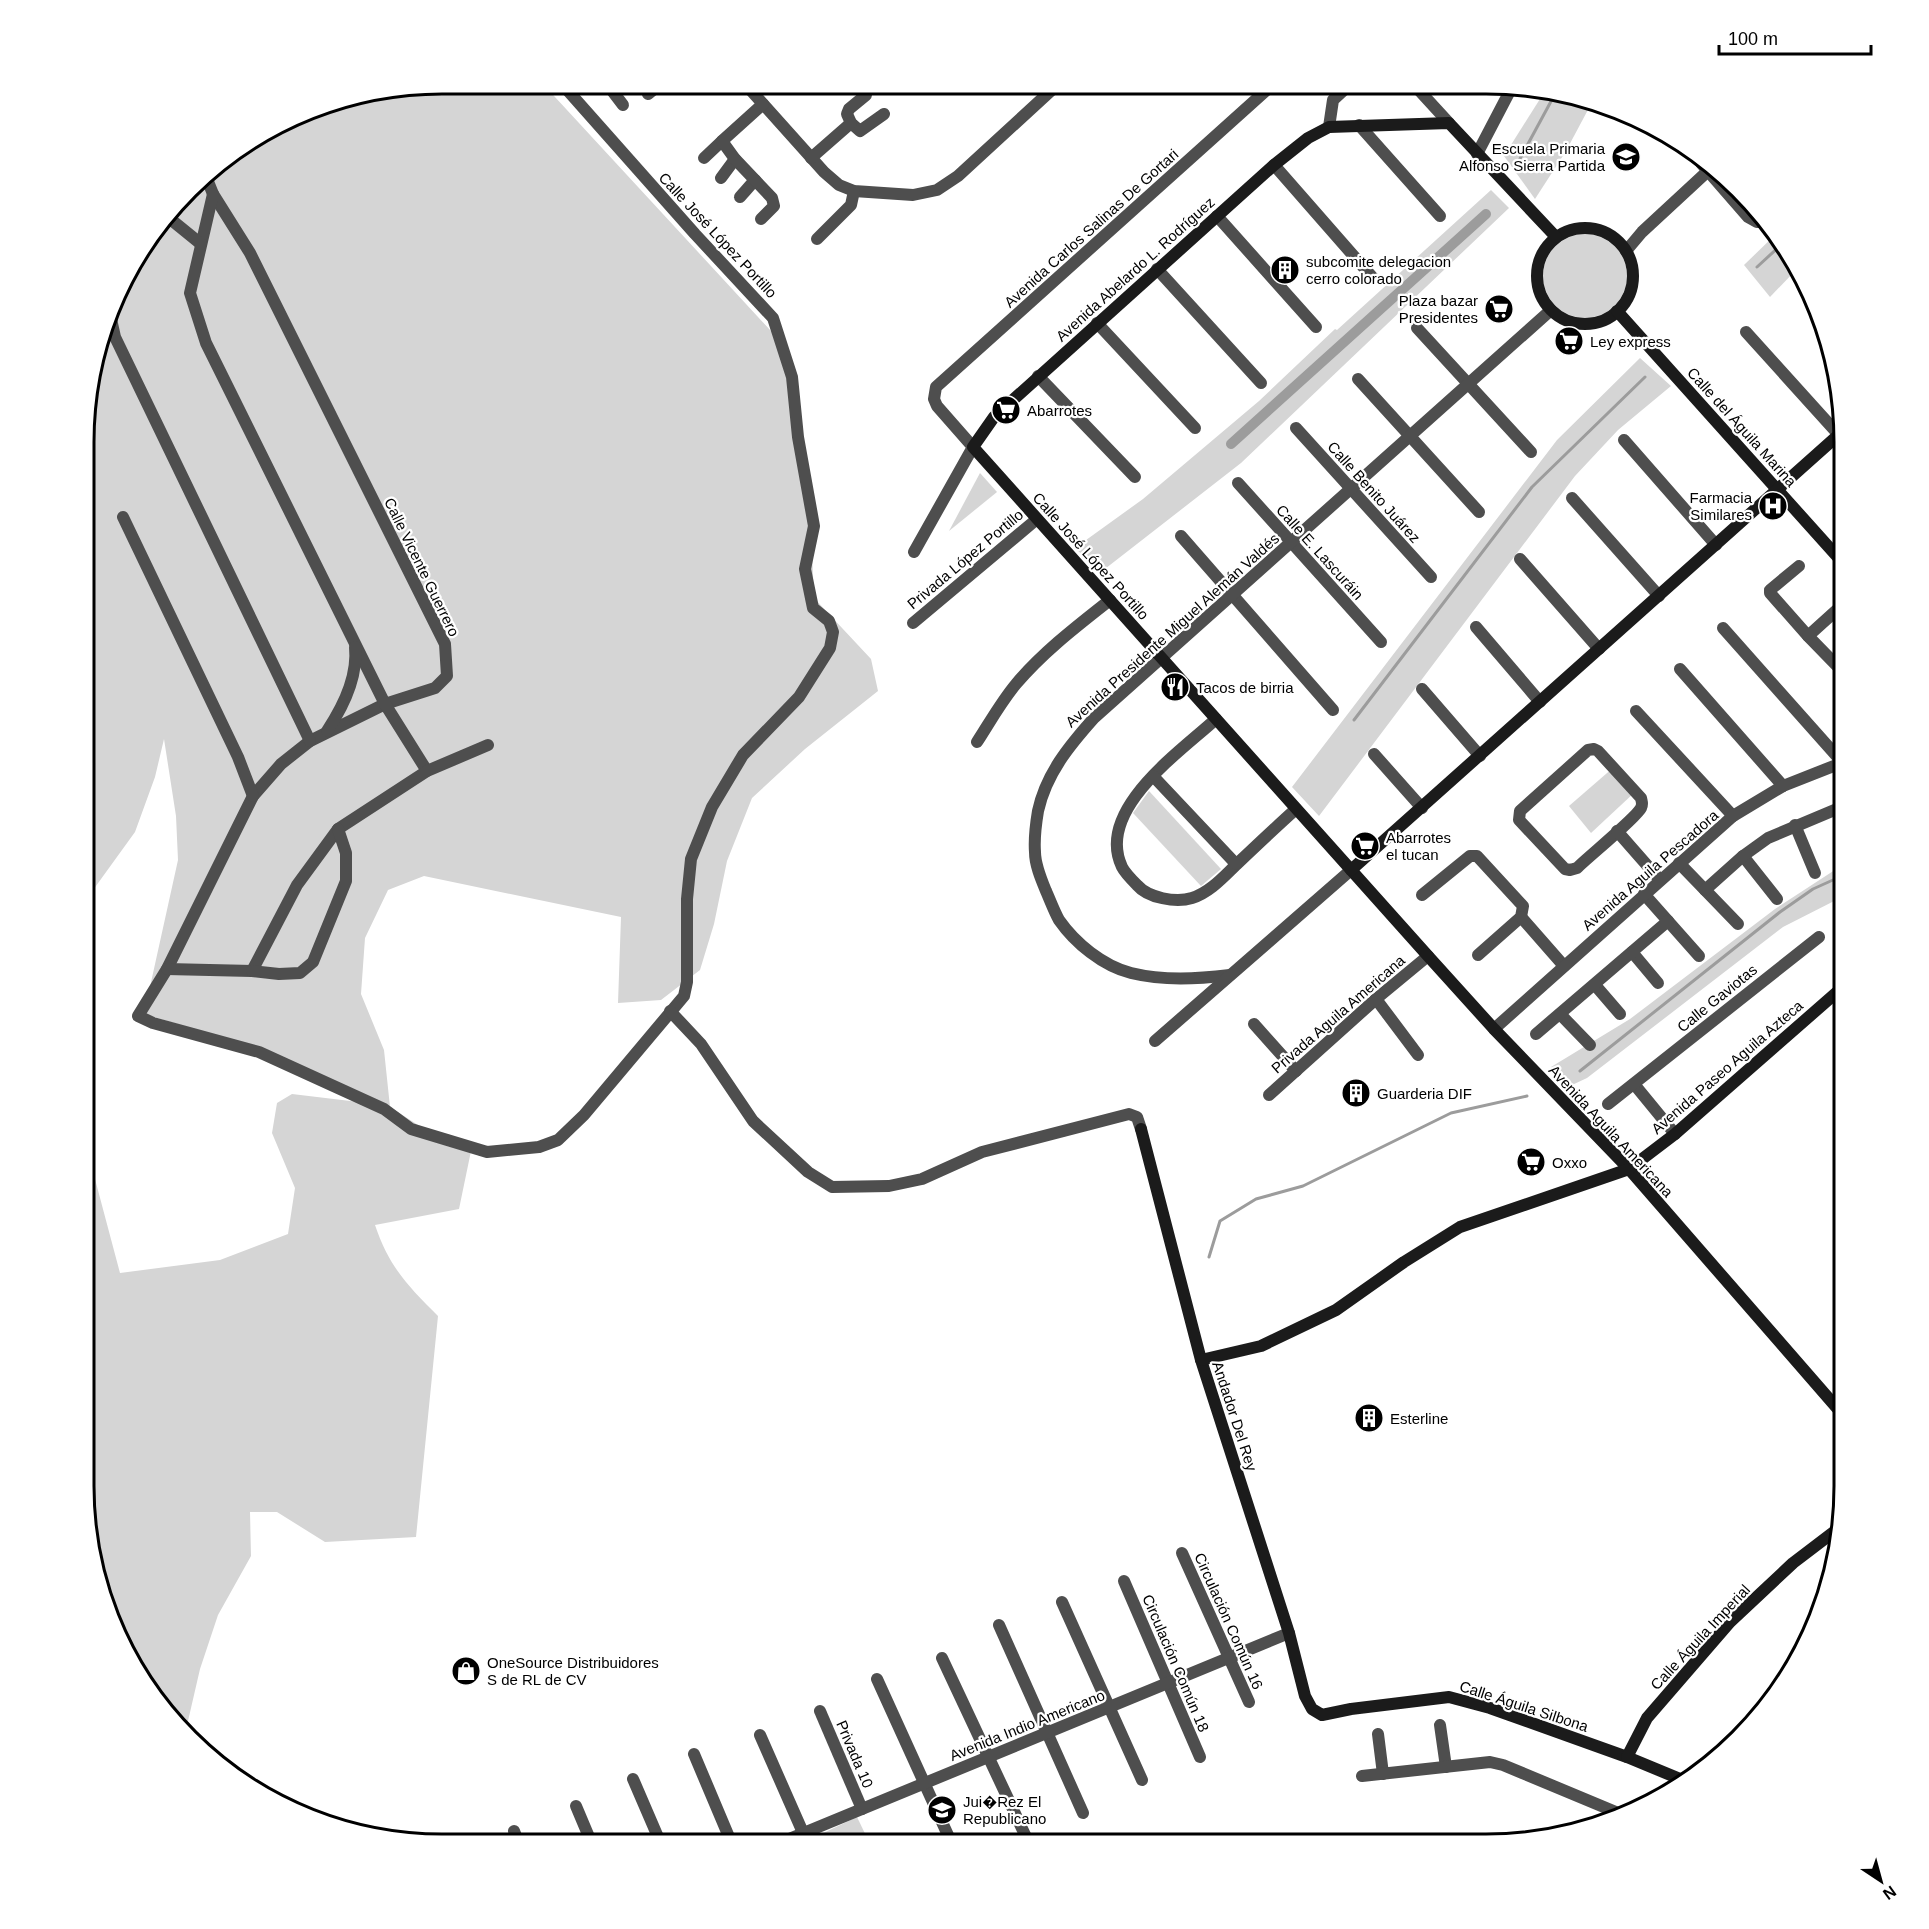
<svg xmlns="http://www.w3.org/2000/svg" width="1929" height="1929" font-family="Arial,sans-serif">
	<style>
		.green { fill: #d5d5d5 }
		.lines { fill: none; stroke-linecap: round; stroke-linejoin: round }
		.stream { stroke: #9c9c9c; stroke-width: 3 }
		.canal { stroke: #9c9c9c; stroke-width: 10 }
		.street { stroke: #4e4e4e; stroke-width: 12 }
		.secondary { stroke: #1b1b1b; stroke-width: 12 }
		.labels { text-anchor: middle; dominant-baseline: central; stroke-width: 4.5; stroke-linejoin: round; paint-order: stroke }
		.poi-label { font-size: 15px; fill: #000; stroke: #fff; text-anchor: start }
		.street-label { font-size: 15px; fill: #000; stroke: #fff }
		.rim { fill: none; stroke: #000; stroke-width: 3 }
	</style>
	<rect width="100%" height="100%" fill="#fff"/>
	<g class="green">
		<path d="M443,84H543L782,343L811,529L814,598L871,659L878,691L805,749L752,798L727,861L714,924L700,970L661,1000L618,1003L621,917L424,876L388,890L365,938L361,994L384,1050L390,1107L418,1125L471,1151L459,1209L375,1225C389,1267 408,1286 438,1316L416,1537L325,1542L277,1512H250L251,1556L218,1615L200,1669L188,1721L182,1730L158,1704L103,1602L85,1510L87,1149L120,1273L220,1260L288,1234L295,1188L272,1133L277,1103L292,1094L367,1103L261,1049L144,1014L178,860L176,816L164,739L155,777L135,832L88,897L91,373L132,264L206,173L327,103Z"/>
		<path d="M1545,91L1590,106L1566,151L1535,199L1504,156Z"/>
		<path d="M1491,190L1509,208L1241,463L1101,572L1075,548L1143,499L1259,401L1335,329L1337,330Z"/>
		<circle cx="1585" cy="276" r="42"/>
		<path d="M1776,234L1796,270L1770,297L1744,265Z"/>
		<path d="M1640,358L1671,386L1618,430L1575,476L1319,816L1292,787L1557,440Z"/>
		<path d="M980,473L997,492L949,531Z"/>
		<path d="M1614,767L1635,792L1591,833L1569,806Z"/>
		<path d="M1149,791L1221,869L1201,886L1133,813Z"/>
		<path d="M1844,864V896L1783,927L1587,1078L1572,1085L1551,1067L1630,1019L1775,909Z"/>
		<path d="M857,1817L870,1844H818L815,1837Z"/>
	</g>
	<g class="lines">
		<g class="stream">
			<path d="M1516,166L1555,94"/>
			<path d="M1757,267L1782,244"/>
			<path d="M1354,720L1532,487L1645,377"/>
			<path d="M1580,1071L1780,912L1813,889L1844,875"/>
			<path d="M1209,1257L1220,1221L1256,1199L1303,1186L1451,1113L1527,1096"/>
		</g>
		<path class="canal" d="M1231,444L1486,214"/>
		<g class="street">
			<path d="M607,84L623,105"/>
			<path d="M746,85L824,172L839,185L854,191L913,195L937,190L958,176L1056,86"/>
			<path d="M1416,87L1449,123"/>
			<path d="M648,94L659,85"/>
			<path d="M866,95L849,109L847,114L851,123L860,131L884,114"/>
			<path d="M1359,125L1440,216"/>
			<path d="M1329,127L1333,100L1347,87"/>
			<path d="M1477,154L1512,87"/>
			<path d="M704,158L722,141"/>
			<path d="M811,158L851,123"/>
			<path d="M1701,163L1748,217L1757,222H1768"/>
			<path d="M1274,165L1373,278"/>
			<path d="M205,174L213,194L250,253L445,644L447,676L435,688L385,704L310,741L281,764L253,796L167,969L138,1016L153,1023L259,1052L384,1109L411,1129L487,1152L539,1147L558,1140L584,1115L684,996L687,982V899L691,859L712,807L743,755L799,697L830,648L833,632L829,621L813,608L805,569L814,526L798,437L792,377L773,318L695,234L562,84"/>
			<path d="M721,178L735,159"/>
			<path d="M213,194L190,293L206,343L385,704L427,771"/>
			<path d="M740,197L755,180"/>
			<path d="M1217,216L1316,327"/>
			<path d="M169,218L201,244"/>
			<path d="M761,219L774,206L772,198L735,159L722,141L763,104"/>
			<path d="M817,239L851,205L854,191"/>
			<path d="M1626,251L1642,232L1709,170"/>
			<path d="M1157,269L1261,383"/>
			<path d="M111,319L115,337L310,741"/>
			<path d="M1097,323L1195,428"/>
			<path d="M1417,328L1531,452"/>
			<path d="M1746,332L1839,435"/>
			<path d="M1038,376L1135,477"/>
			<path d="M1358,379L1479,512"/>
			<path d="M1296,428L1431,577"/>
			<path d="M1624,440L1716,545"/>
			<path d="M1238,483L1381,642"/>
			<path d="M1572,498L1659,596"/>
			<path d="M123,517L238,757L253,796"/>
			<path d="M1181,536L1333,710"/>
			<path d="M914,552L973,447L937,406L934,399L936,387L1271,86"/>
			<path d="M1520,559L1599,649"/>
			<path d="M1799,566L1770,590V593L1808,636L1844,673"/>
			<path d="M913,623L1037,519"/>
			<path d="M1476,627L1540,702"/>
			<path d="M1723,628L1842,762"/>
			<path d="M1808,636L1839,608"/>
			<path d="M1680,669L1783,786"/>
			<path d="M1422,689L1480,756"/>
			<path d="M1636,711L1733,816"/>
			<path d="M1216,719C1180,752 1095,810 1122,867C1125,873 1132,880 1137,885C1148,898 1176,903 1192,898C1211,892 1225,875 1239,862C1258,844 1277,826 1296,809"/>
			<path d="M327,731C343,707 358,676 355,647"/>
			<path d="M977,742C990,722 1001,702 1016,684C1043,652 1077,626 1110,600"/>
			<path d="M1594,749L1598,751L1641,798C1642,803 1643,804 1641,808C1636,818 1588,857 1577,868L1570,870L1565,869L1519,820L1520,811L1588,750Z"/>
			<path d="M1374,754L1422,808"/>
			<path d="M1153,776L1236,864"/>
			<path d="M1795,825L1815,873"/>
			<path d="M1617,831L1660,880"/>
			<path d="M1743,856L1777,899"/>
			<path d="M1679,863L1738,924"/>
			<path d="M1705,890L1743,856L1768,838L1844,806"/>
			<path d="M1644,894L1699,956"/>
			<path d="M1422,895L1470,856H1477L1523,906L1521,917L1478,955"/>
			<path d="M1521,917L1564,966"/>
			<path d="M1632,952L1658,983"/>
			<path d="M167,969L252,971L297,885L338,829L427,771L488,745"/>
			<path d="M252,971L279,974L300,973L313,962L346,881V853L338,829"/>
			<path d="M1230,975C1197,979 1164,981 1131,973C1103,966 1075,943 1059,920C1054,911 1050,900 1046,891C1041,879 1035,865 1035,852C1034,839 1036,823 1038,811C1046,774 1069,746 1094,718L1551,310"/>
			<path d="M1595,985L1620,1014"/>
			<path d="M1376,999L1418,1055"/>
			<path d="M670,1011L701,1044L753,1121L808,1172L832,1187L889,1186L922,1179L982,1152L1129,1114L1137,1117L1141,1129"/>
			<path d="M1560,1014L1590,1045"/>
			<path d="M1254,1024L1296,1071"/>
			<path d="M1494,1029L1733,816L1783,786L1844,762"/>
			<path d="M1536,1034L1668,921"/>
			<path d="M1155,1041L1351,870"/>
			<path d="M1634,1084L1675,1134"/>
			<path d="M1269,1095L1376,999L1428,956"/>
			<path d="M1608,1104L1819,937"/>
			<path d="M1182,1553L1249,1702"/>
			<path d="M1124,1581L1200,1757"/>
			<path d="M1062,1602L1142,1780"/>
			<path d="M999,1625L1083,1813"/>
			<path d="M942,1658L1026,1837"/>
			<path d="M877,1679L952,1844"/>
			<path d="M820,1711L862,1809"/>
			<path d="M1440,1725L1446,1767"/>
			<path d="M1378,1734L1383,1774"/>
			<path d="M760,1735L808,1844"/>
			<path d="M694,1754L732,1844"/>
			<path d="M1362,1776L1490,1762L1503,1765L1623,1815"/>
			<path d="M633,1779L661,1844"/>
			<path d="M576,1806L592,1844"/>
			<path d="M514,1831L519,1844"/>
			<path d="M777,1844L1289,1633"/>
		</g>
		<g class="secondary">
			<circle cx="1585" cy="276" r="48"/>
			<path d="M1556,237L1449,123L1329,127L1308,138L1274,165L994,417L973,447L1428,956L1494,1029L1629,1169L1844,1416"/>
			<path d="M1617,311L1844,564"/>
			<path d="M1351,870L1844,430"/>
			<path d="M1141,1129L1201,1360L1289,1633L1305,1696L1312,1709L1322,1715L1351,1709L1449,1697L1490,1708L1627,1757L1685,1781"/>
			<path d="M1201,1360L1261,1346L1336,1310L1404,1262L1460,1227L1629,1169L1675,1134L1844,986"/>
			<path d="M1627,1757L1647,1718L1730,1622L1793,1563L1839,1528"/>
		</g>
	</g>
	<defs>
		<g id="school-disc" transform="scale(1.5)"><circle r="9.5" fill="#000" stroke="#fff"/><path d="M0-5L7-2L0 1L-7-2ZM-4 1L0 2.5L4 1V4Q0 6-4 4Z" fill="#fff"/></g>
		<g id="building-disc" transform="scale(1.5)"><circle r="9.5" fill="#000" stroke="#fff"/><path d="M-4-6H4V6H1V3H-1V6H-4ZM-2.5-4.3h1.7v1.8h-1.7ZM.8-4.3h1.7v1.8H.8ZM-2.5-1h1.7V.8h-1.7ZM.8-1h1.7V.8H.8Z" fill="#fff"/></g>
		<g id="supermarket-disc" transform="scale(1.5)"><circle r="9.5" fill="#000" stroke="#fff"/><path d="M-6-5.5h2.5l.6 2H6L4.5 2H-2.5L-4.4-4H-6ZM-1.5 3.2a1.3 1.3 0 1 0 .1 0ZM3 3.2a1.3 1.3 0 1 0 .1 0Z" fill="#fff"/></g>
		<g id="hospital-disc" transform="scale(1.5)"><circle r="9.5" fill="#000" stroke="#fff"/><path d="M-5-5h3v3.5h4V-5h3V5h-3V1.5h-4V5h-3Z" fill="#fff"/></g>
		<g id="restaurant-disc" transform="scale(1.5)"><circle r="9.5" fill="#000" stroke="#fff"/><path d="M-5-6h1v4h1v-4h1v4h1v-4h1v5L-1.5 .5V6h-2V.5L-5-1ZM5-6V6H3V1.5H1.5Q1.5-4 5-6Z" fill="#fff"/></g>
		<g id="shop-disc" transform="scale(1.5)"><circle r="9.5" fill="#000" stroke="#fff"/><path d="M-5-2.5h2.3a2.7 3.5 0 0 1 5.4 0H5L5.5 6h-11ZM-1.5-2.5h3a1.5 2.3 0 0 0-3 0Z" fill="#fff"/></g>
	</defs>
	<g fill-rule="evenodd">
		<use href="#school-disc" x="1626" y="157"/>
		<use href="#building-disc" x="1285" y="270"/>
		<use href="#supermarket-disc" x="1499" y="309"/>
		<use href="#supermarket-disc" x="1569" y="341"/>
		<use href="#supermarket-disc" x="1006" y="410"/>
		<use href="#hospital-disc" x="1773" y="506"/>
		<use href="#restaurant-disc" x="1175" y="687"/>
		<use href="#supermarket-disc" x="1365" y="846"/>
		<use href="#building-disc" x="1356" y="1093"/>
		<use href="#supermarket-disc" x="1531" y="1162"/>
		<use href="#building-disc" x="1369" y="1418"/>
		<use href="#shop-disc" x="466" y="1671"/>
		<use href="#school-disc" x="942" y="1810"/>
	</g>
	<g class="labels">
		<g class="poi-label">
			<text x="1605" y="148" text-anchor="end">Escuela Primaria<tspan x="1605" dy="17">Alfonso Sierra Partida</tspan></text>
			<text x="1306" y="261">subcomite delegacion<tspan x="1306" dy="17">cerro colorado</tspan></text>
			<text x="1478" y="300" text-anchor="end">Plaza bazar<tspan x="1478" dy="17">Presidentes</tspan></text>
			<text x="1590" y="341">Ley express</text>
			<text x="1027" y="410">Abarrotes</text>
			<text x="1752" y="497" text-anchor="end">Farmacia<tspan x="1752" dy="17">Similares</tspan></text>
			<text x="1196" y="687">Tacos de birria</text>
			<text x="1386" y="837">Abarrotes<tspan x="1386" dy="17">el tucan</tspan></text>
			<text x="1377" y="1093">Guarderia DIF</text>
			<text x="1552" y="1162">Oxxo</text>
			<text x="1390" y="1418">Esterline</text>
			<text x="487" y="1662">OneSource Distribuidores<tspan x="487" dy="17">S de RL de CV</tspan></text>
			<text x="963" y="1801">Jui�Rez El<tspan x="963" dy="17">Republicano</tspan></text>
		</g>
		<g class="street-label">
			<text transform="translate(1091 228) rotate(-42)">Avenida Carlos Salinas De Gortari</text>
			<text transform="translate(718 235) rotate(47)">Calle José López Portillo</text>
			<text transform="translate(1135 269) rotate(-42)">Avenida Abelardo L. Rodríguez</text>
			<text transform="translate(1742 427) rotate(48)">Calle del Águila Marina</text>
			<text transform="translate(1374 492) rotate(48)">Calle Benito Juárez</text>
			<text transform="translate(1320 552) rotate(48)">Calle E. Lascuráin</text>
			<text transform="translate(1091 556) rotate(48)">Calle José López Portillo</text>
			<text transform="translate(965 559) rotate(-40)">Privada López Portillo</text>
			<text transform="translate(422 567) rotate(64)">Calle Vicente Guerrero</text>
			<text transform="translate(1172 630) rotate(-42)">Avenida Presidente Miguel Alemán Valdés</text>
			<text transform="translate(1650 870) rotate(-41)">Avenida Aguila Pescadora</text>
			<text transform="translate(1717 998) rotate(-39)">Calle Gaviotas</text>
			<text transform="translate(1338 1014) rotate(-41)">Privada Aguila Americana</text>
			<text transform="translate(1727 1067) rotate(-41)">Avenida Paseo Aguila Azteca</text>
			<text transform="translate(1611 1131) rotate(47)">Avenida Aguila Americana</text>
			<text transform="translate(1235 1416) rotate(72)">Andador Del Rey</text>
			<text transform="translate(1229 1621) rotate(66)">Circulación Común 16</text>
			<text transform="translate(1700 1637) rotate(-47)">Calle Águila Imperial</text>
			<text transform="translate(1176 1663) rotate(67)">Circulación Común 18</text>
			<text transform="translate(1524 1706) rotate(18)">Calle Águila Silbona</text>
			<text transform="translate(1027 1725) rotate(-22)">Avenida Indio Americano</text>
			<text transform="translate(855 1754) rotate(67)">Privada 10</text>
		</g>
	</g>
	<path d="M0 0H1929V1929H0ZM442 94H1486A348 348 0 0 1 1834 442V1486A348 348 0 0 1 1486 1834H442A348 348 0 0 1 94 1486V442A348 348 0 0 1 442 94Z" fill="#fff" fill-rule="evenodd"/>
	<path class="rim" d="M442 94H1486A348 348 0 0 1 1834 442V1486A348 348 0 0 1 1486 1834H442A348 348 0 0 1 94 1486V442A348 348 0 0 1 442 94Z"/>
	<g transform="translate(1881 1881) rotate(144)" stroke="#ffffff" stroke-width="4.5" paint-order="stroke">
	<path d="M0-4.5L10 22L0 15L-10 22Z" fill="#000000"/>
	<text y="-9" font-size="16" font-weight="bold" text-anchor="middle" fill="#000000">N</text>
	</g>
	<path d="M1719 45v9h152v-9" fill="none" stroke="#000000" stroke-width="3"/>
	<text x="1728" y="45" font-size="18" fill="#000000" stroke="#ffffff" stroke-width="4.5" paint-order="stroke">100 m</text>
</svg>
